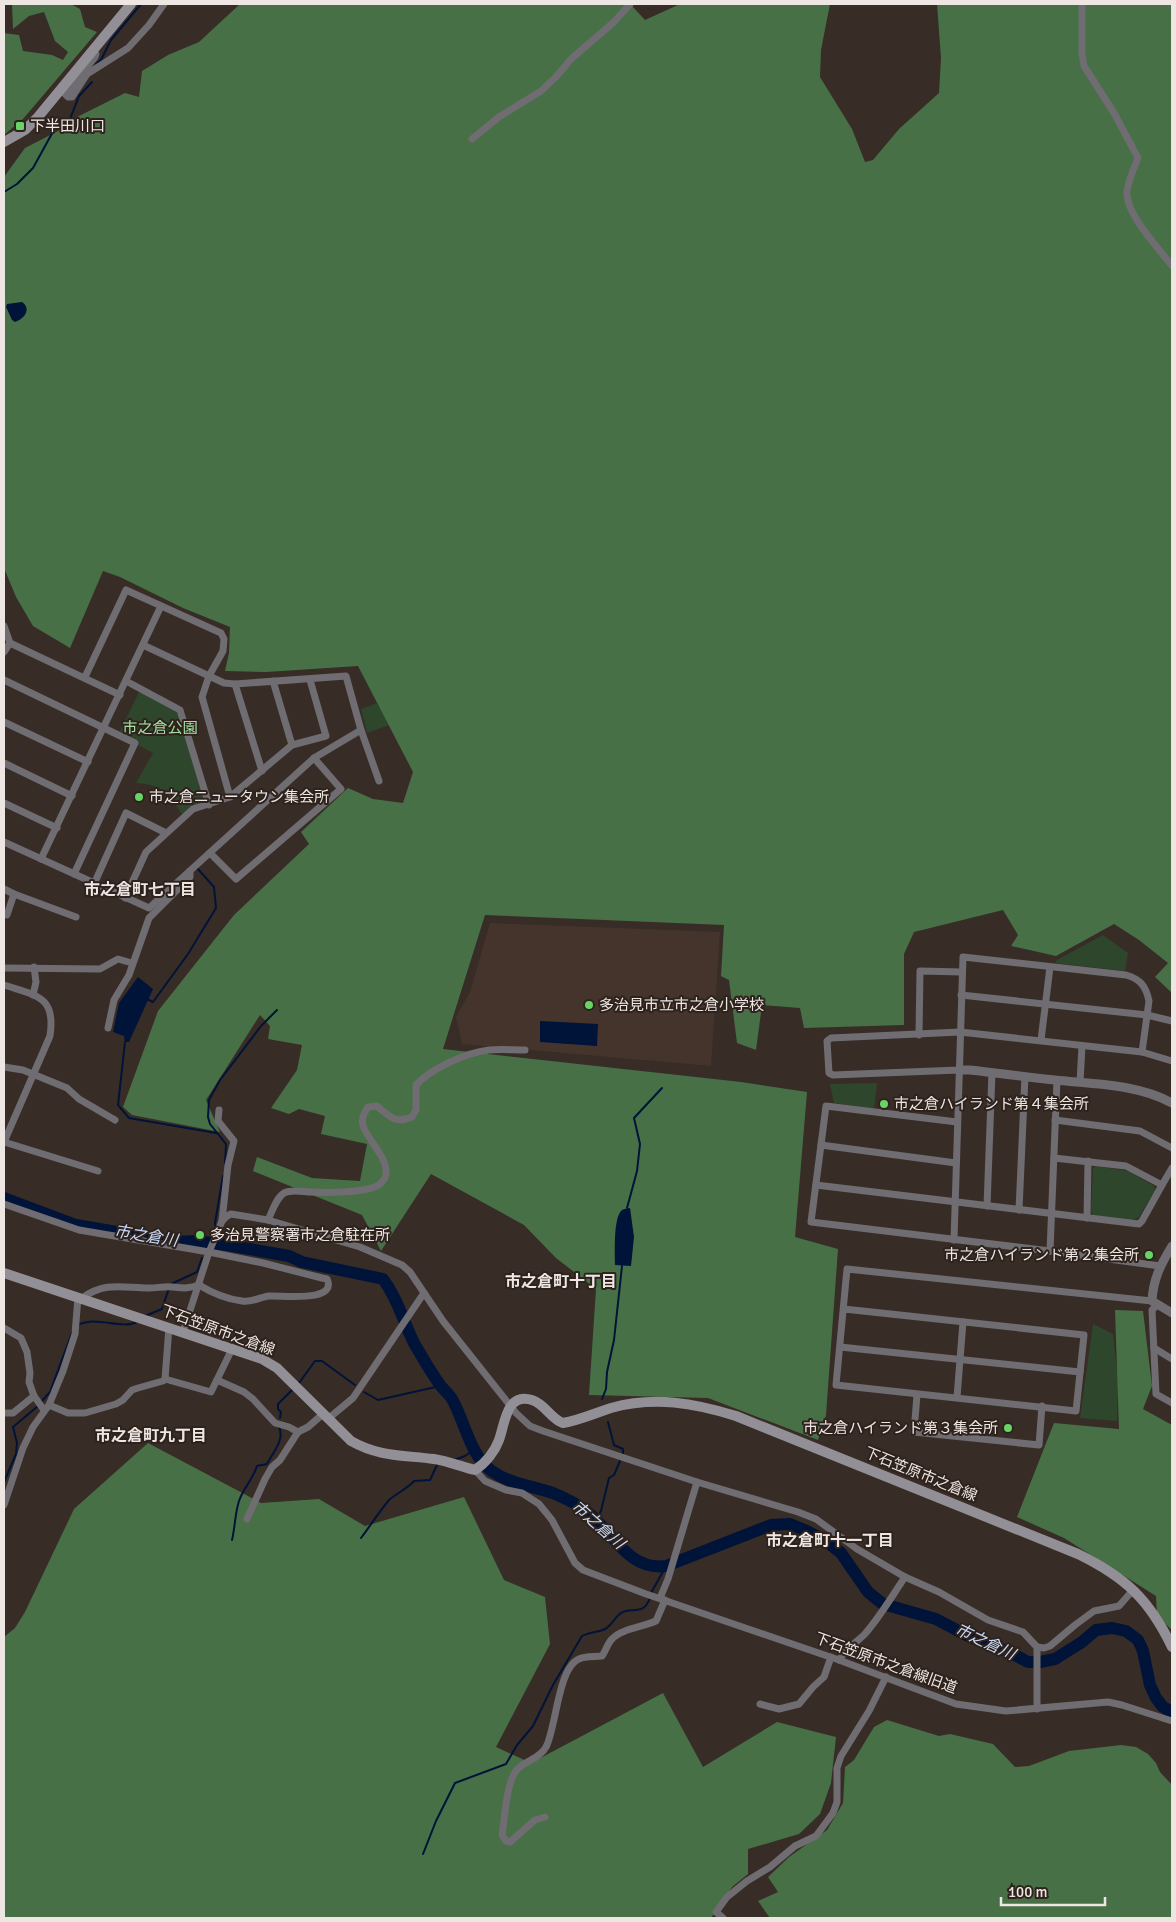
<svg xmlns="http://www.w3.org/2000/svg" width="1176" height="1922" font-family="Signika,'Noto Sans JP',sans-serif">
	<style>
		.built { fill: #45342c }
		.green { fill: #2d462c }
		.forest { fill: #477046 }
		.water { fill: #001339 }
		.lines { fill: none; stroke-linecap: round; stroke-linejoin: round }
		.stream { stroke: #001339; stroke-width: 2 }
		.river { stroke: #001339; stroke-width: 12 }
		.minor { stroke: #6f6c72; stroke-width: 7 }
		.tertiary { stroke: #6f6c72; stroke-width: 9 }
		.secondary { stroke: #938f97; stroke-width: 10 }
		.poi-dot { fill: #68d465; stroke: #2e221d; stroke-width: 2 }
		.labels { text-anchor: middle; dominant-baseline: central; stroke-width: 4; stroke-linejoin: round; paint-order: stroke }
		.poi-label { font-size: 15px; fill: #eee6e2; stroke: #2e221d; text-anchor: start }
		.park-label { font-size: 15px; fill: #a2e1a0; stroke: #2e221d }
		.street-label { font-size: 15px; fill: #eee6e2; stroke: #2e221d }
		.neighbourhood-label { font-size: 16px; font-weight: bold; fill: #eee6e2; stroke: #2e221d }
		.water-label { font-size: 16px; font-style: italic; fill: #c8daf7; stroke: #2e221d }
	</style>
	<rect width="100%" height="100%" fill="#382c26"/>
	<path class="built" d="M490,923L720,932L711,1066L462,1044L456,1017L470,992Z"/>
	<g class="green">
		<path d="M141,688L180,710L209,805L184,817C167,793 167,786 136,783L153,753L138,745L139,741L120,731Z"/>
		<path d="M377,703L389,725L367,733L361,709Z"/>
		<path d="M1103,935L1128,953L1125,971L1055,963L1057,960Z"/>
		<path d="M877,1083L874,1109L834,1103L830,1084Z"/>
		<path d="M1096,1166L1128,1171L1154,1186L1155,1190L1139,1217L1133,1220L1094,1216L1091,1211L1093,1168Z"/>
		<path d="M1093,1324L1113,1334L1118,1380L1117,1421L1080,1418Z"/>
	</g>
	<g class="forest">
		<path d="M12,4H71L80,9L85,27L97,32L23,119L4,135V33L19,35L23,51L52,55L63,60L68,52L55,41L44,12L29,16L13,29Z"/>
		<path d="M240,4H633V7L645,20L680,4H830L821,50L820,77L852,129L865,162L873,160L899,129L939,93L941,58L937,4H1172V993L1155,977L1168,963L1139,940L1114,924L1056,956L1011,946L1018,935L1003,910L914,932L904,954V1025L804,1028L800,1008L762,1005L756,1050L737,1043L729,980L721,976L724,925L485,915L443,1049L741,1082L807,1092L795,1237L838,1249L826,1415L818,1440L708,1398L589,1395L596,1289L556,1258L524,1225L431,1174L381,1251L362,1215L253,1171L257,1157L312,1178L360,1181L367,1144L321,1134L325,1116L299,1109L289,1114L271,1108L297,1070L302,1045L268,1039L270,1026L260,1015L206,1100L220,1132L132,1115L123,1107L158,1011L234,915L309,844L301,832L348,788L373,799L403,803L413,772L358,666L266,672L225,671L229,653L230,627L183,608L120,577L103,571L70,648L33,626L16,597L4,568V177L25,148L58,131L79,116L125,93L139,97L142,71L168,55L199,42Z"/>
		<path d="M1115,1310L1143,1311L1152,1386L1143,1409L1172,1425V1630L1157,1616L1156,1596L1064,1538L1017,1517L1054,1423L1119,1429Z"/>
		<path d="M148,1443L261,1503L319,1499L365,1526L464,1497L504,1580L545,1597L550,1644L496,1747L531,1763L663,1693L703,1767L777,1722L836,1737L831,1783L820,1814L799,1834L748,1849V1874L732,1887L711,1918H4V1637L15,1628L25,1612L74,1509Z"/>
		<path d="M887,1720L939,1736L950,1734L993,1744L1015,1767L1029,1766L1069,1751L1121,1745L1136,1747L1148,1754L1156,1763L1160,1772L1172,1785V1918H770L758,1901L778,1892L768,1877L789,1857L827,1830L843,1803L845,1767L854,1760L874,1727Z"/>
	</g>
	<g class="water">
		<path d="M22,302C32,309 24,319 15,322L12,320L6,307L7,304Z"/>
		<path d="M138,977L153,989L129,1042H125L124,1036L113,1032L119,1003Z"/>
		<path d="M540,1021L598,1024L597,1046L540,1042Z"/>
		<path d="M630,1208L634,1237L631,1266L615,1265C615,1254 613,1217 622,1210C624,1209 628,1208 630,1208Z"/>
	</g>
	<g class="lines">
		<g class="stream">
			<path d="M96,64L101,60L111,40L141,4"/>
			<path d="M4,192L17,184L33,168L55,128L70,119L79,96L92,82"/>
			<path d="M147,999L153,1002L188,954L216,908L214,887L197,868"/>
			<path d="M125,1042L118,1105L129,1118L216,1133"/>
			<path d="M225,1164L226,1144L210,1124L208,1117L209,1100L220,1080L261,1026L277,1010"/>
			<path d="M627,1208L637,1171L640,1144L634,1118L662,1088"/>
			<path d="M216,1228L215,1223L223,1176"/>
			<path d="M219,1234L227,1245"/>
			<path d="M205,1246L206,1243"/>
			<path d="M171,1284L197,1272L202,1258"/>
			<path d="M145,1316L162,1309L169,1288"/>
			<path d="M78,1325C96,1315 121,1330 137,1322"/>
			<path d="M299,1383L315,1361H322L355,1385"/>
			<path d="M364,1392L378,1400L440,1386"/>
			<path d="M602,1399L606,1389L607,1372L614,1340L622,1266"/>
			<path d="M41,1402L50,1392L73,1330"/>
			<path d="M280,1418L281,1412L278,1409V1404L293,1389"/>
			<path d="M608,1422L614,1445L623,1449V1454"/>
			<path d="M454,1460L465,1456L475,1449"/>
			<path d="M4,1482L16,1454L17,1443L13,1427L38,1406"/>
			<path d="M596,1521L601,1511L609,1478L614,1475L620,1461"/>
			<path d="M361,1538C370,1526 379,1512 389,1500C397,1493 407,1489 414,1481L430,1480L437,1465"/>
			<path d="M232,1540C235,1528 235,1513 239,1501C243,1489 253,1479 257,1466L267,1464C273,1452 285,1440 279,1427"/>
			<path d="M651,1593L666,1566"/>
			<path d="M423,1854L436,1821L455,1783L506,1764L517,1745L533,1726L553,1685L582,1636C591,1631 597,1633 605,1629C611,1626 615,1617 621,1613C632,1606 643,1617 650,1598"/>
		</g>
		<path class="river" d="M4,1198L76,1225L175,1242L196,1241L227,1245L289,1256L302,1262L383,1279C398,1299 403,1321 414,1343C422,1357 431,1372 440,1385C444,1390 449,1394 452,1399C463,1418 469,1448 484,1464C501,1483 530,1485 553,1493C565,1498 576,1503 586,1511C613,1531 627,1571 666,1566L771,1525L790,1524L807,1531L826,1541L841,1553L868,1592L883,1604L936,1619L968,1636L1011,1653L1028,1662H1040L1055,1659L1082,1642L1096,1630L1112,1628L1126,1631L1138,1640L1143,1651L1150,1685L1156,1698L1163,1707L1172,1712"/>
		<g class="minor">
			<path d="M1082,4V54L1084,66L1114,113L1138,158C1134,168 1129,179 1127,191C1125,214 1159,248 1172,266"/>
			<path d="M92,50L96,54L95,57L65,94L68,97H72L87,74L128,48L149,25L164,4"/>
			<path d="M472,139L499,117L541,91L556,77L571,59L614,22L630,4"/>
			<path d="M4,626L10,643"/>
			<path d="M4,652L10,643L120,695"/>
			<path d="M85,677L126,590L221,633L224,639L223,651L209,676L202,697L230,797"/>
			<path d="M4,680L135,743L74,874"/>
			<path d="M126,681L180,710L209,805"/>
			<path d="M273,681L292,745"/>
			<path d="M235,684L262,771"/>
			<path d="M4,722L88,762"/>
			<path d="M361,730L379,781"/>
			<path d="M4,763L72,796"/>
			<path d="M4,803L57,828"/>
			<path d="M4,842L149,908L314,758L361,730L346,676L235,684L224,683L143,645"/>
			<path d="M210,853L236,879L341,789L314,758"/>
			<path d="M41,859L161,606"/>
			<path d="M94,884L126,813L166,833"/>
			<path d="M4,889L14,894L7,915L4,914"/>
			<path d="M14,894L76,917"/>
			<path d="M125,898L146,852L193,809L230,797L292,745L326,736L310,680"/>
			<path d="M4,968L100,969L118,959L132,963"/>
			<path d="M4,985C37,996 56,996 50,1036L4,1142"/>
			<path d="M33,995L36,982L34,967"/>
			<path d="M961,995L1147,1015L1172,1021"/>
			<path d="M108,1028L114,1000L129,975L149,918L190,877V871"/>
			<path d="M919,1035L920,971L962,972"/>
			<path d="M1041,1040L1050,967"/>
			<path d="M1142,1052L1172,1061"/>
			<path d="M4,1067L23,1070L67,1088L79,1099L115,1120"/>
			<path d="M1080,1082L1082,1046"/>
			<path d="M219,1110L218,1121L234,1141L228,1165L222,1221"/>
			<path d="M1055,1120L1140,1131L1172,1148"/>
			<path d="M957,1122L826,1106L811,1222L1050,1251L1160,1266"/>
			<path d="M4,1142L98,1171"/>
			<path d="M821,1145L956,1163"/>
			<path d="M816,1185L1139,1224L1142,1221L1162,1185L1126,1166L1054,1158"/>
			<path d="M1162,1185L1172,1168"/>
			<path d="M4,1204L79,1230L209,1252L263,1263L322,1278L327,1279C338,1303 281,1295 269,1296C260,1297 251,1303 242,1301C226,1299 212,1293 199,1285C189,1289 183,1288 173,1287C165,1286 157,1288 149,1288C123,1288 106,1281 82,1298"/>
			<path d="M987,1206L992,1072"/>
			<path d="M1019,1210L1025,1076"/>
			<path d="M1087,1218L1088,1161"/>
			<path d="M268,1220C272,1212 276,1198 284,1193C292,1189 303,1192 311,1192C326,1193 369,1193 380,1184C400,1167 365,1139 363,1125C361,1119 364,1113 368,1107L377,1106C390,1117 395,1124 412,1117L416,1110V1085C432,1068 465,1053 489,1050C501,1049 513,1050 525,1050"/>
			<path d="M954,1240L963,957L1126,975C1140,979 1146,986 1149,1001L1142,1052L960,1032L831,1038L827,1041L829,1073L833,1075L959,1070"/>
			<path d="M1050,1251L1057,1080"/>
			<path d="M1158,1304L1152,1310L1156,1394L1172,1403"/>
			<path d="M844,1309L1084,1335L1076,1411L836,1385L847,1269L1152,1301"/>
			<path d="M4,1328L21,1338L27,1352L30,1373L29,1382L34,1396L44,1410"/>
			<path d="M183,1332L209,1252L222,1221L227,1216L231,1214L268,1220L360,1247L402,1265L410,1272L443,1321L516,1413L530,1426L543,1431L697,1482L798,1512L816,1519L857,1549L905,1577L939,1592L988,1620L1023,1632L1037,1647V1709"/>
			<path d="M840,1347L1080,1372"/>
			<path d="M1154,1348L1172,1359"/>
			<path d="M165,1379L211,1392L232,1349"/>
			<path d="M217,1380L244,1392L253,1399L275,1423L289,1427L298,1432"/>
			<path d="M917,1395L914,1432L1039,1445L1042,1406"/>
			<path d="M957,1397L963,1322"/>
			<path d="M49,1405L68,1413H85L116,1404L123,1400L132,1390L138,1388L163,1381L165,1379L169,1327"/>
			<path d="M4,1413H13L34,1396"/>
			<path d="M329,1418L353,1398L424,1293"/>
			<path d="M475,1470L485,1481L506,1490L522,1493L539,1504L552,1520L575,1563L583,1570L646,1594L839,1660L956,1704L1006,1711L1108,1702L1122,1705L1172,1721"/>
			<path d="M4,1505L23,1448L33,1427L49,1405L63,1371L75,1334L78,1297"/>
			<path d="M247,1519L265,1479L272,1467L280,1460L298,1432L308,1427L324,1413"/>
			<path d="M660,1598L668,1579L697,1482"/>
			<path d="M1037,1647L1044,1648L1050,1646L1075,1625L1094,1611L1119,1606L1133,1590"/>
			<path d="M839,1660C847,1648 854,1644 864,1635C880,1617 892,1596 905,1577"/>
			<path d="M760,1704L779,1709L799,1704L813,1687L824,1677L831,1657"/>
			<path d="M545,1817L535,1820L510,1842L506,1841L502,1835C505,1818 506,1784 516,1771C523,1761 540,1759 546,1747C556,1729 558,1667 579,1659C585,1656 595,1657 602,1656C606,1651 607,1644 612,1639C621,1629 643,1627 656,1621L665,1600"/>
			<path d="M723,1918L716,1912L727,1897L747,1881L770,1867L795,1846L816,1836L833,1813L837,1802V1768L841,1756L869,1711L886,1677"/>
		</g>
		<g class="tertiary">
			<path d="M959,1070H970C998,1073 1026,1077 1055,1080C1093,1084 1138,1084 1172,1103"/>
			<path d="M1172,1246C1161,1264 1153,1279 1152,1301L1172,1313"/>
		</g>
		<g class="secondary">
			<path d="M4,142L25,130L38,117L131,4"/>
			<path d="M4,1273L262,1359L277,1368L351,1441C379,1457 403,1455 434,1459C448,1461 462,1467 475,1470C486,1463 495,1451 499,1440C505,1424 506,1392 532,1400C545,1404 551,1419 563,1423C580,1420 595,1413 611,1408C655,1396 694,1403 736,1416L1078,1554C1125,1577 1149,1599 1172,1647"/>
		</g>
	</g>
	<g class="poi-dot">
		<rect x="15" y="121" width="10" height="10" rx="2.5"/>
		<circle cx="139" cy="797" r="5"/>
		<circle cx="589" cy="1005" r="5"/>
		<circle cx="884" cy="1104" r="5"/>
		<circle cx="200" cy="1235" r="5"/>
		<circle cx="1149" cy="1255" r="5"/>
		<circle cx="1008" cy="1428" r="5"/>
	</g>
	<g class="labels">
		<g class="poi-label">
			<text x="30" y="126">下半田川口</text>
			<text x="149" y="797">市之倉ニュータウン集会所</text>
			<text x="599" y="1005">多治見市立市之倉小学校</text>
			<text x="894" y="1104">市之倉ハイランド第４集会所</text>
			<text x="210" y="1235">多治見警察署市之倉駐在所</text>
			<text x="1139" y="1255" text-anchor="end">市之倉ハイランド第２集会所</text>
			<text x="998" y="1428" text-anchor="end">市之倉ハイランド第３集会所</text>
		</g>
		<g class="park-label">
			<text x="160" y="728">市之倉公園</text>
		</g>
		<g class="street-label">
			<text transform="translate(218 1330) rotate(20)">下石笠原市之倉線</text>
			<text transform="translate(921 1474) rotate(22)">下石笠原市之倉線</text>
			<text transform="translate(886 1663) rotate(20)">下石笠原市之倉線旧道</text>
		</g>
		<g class="neighbourhood-label">
			<text x="140" y="890">市之倉町七丁目</text>
			<text x="561" y="1282">市之倉町十丁目</text>
			<text x="151" y="1436">市之倉町九丁目</text>
			<text x="830" y="1541">市之倉町十一丁目</text>
		</g>
		<g class="water-label">
			<text transform="translate(146 1236) rotate(9)">市之倉川</text>
			<text transform="translate(598 1525) rotate(41)">市之倉川</text>
			<text transform="translate(985 1642) rotate(25)">市之倉川</text>
		</g>
	</g>
	<rect width="1176" height="1922" fill="none" stroke="#eee6e2" stroke-width="10"/>
	<path d="M1001 1897v8h104v-8" fill="none" stroke="#eee6e2" stroke-width="2.5"/>
	<text x="1008" y="1897" font-size="15" fill="#eee6e2" stroke="#2e221d" stroke-width="4" paint-order="stroke">100 m</text>
</svg>
